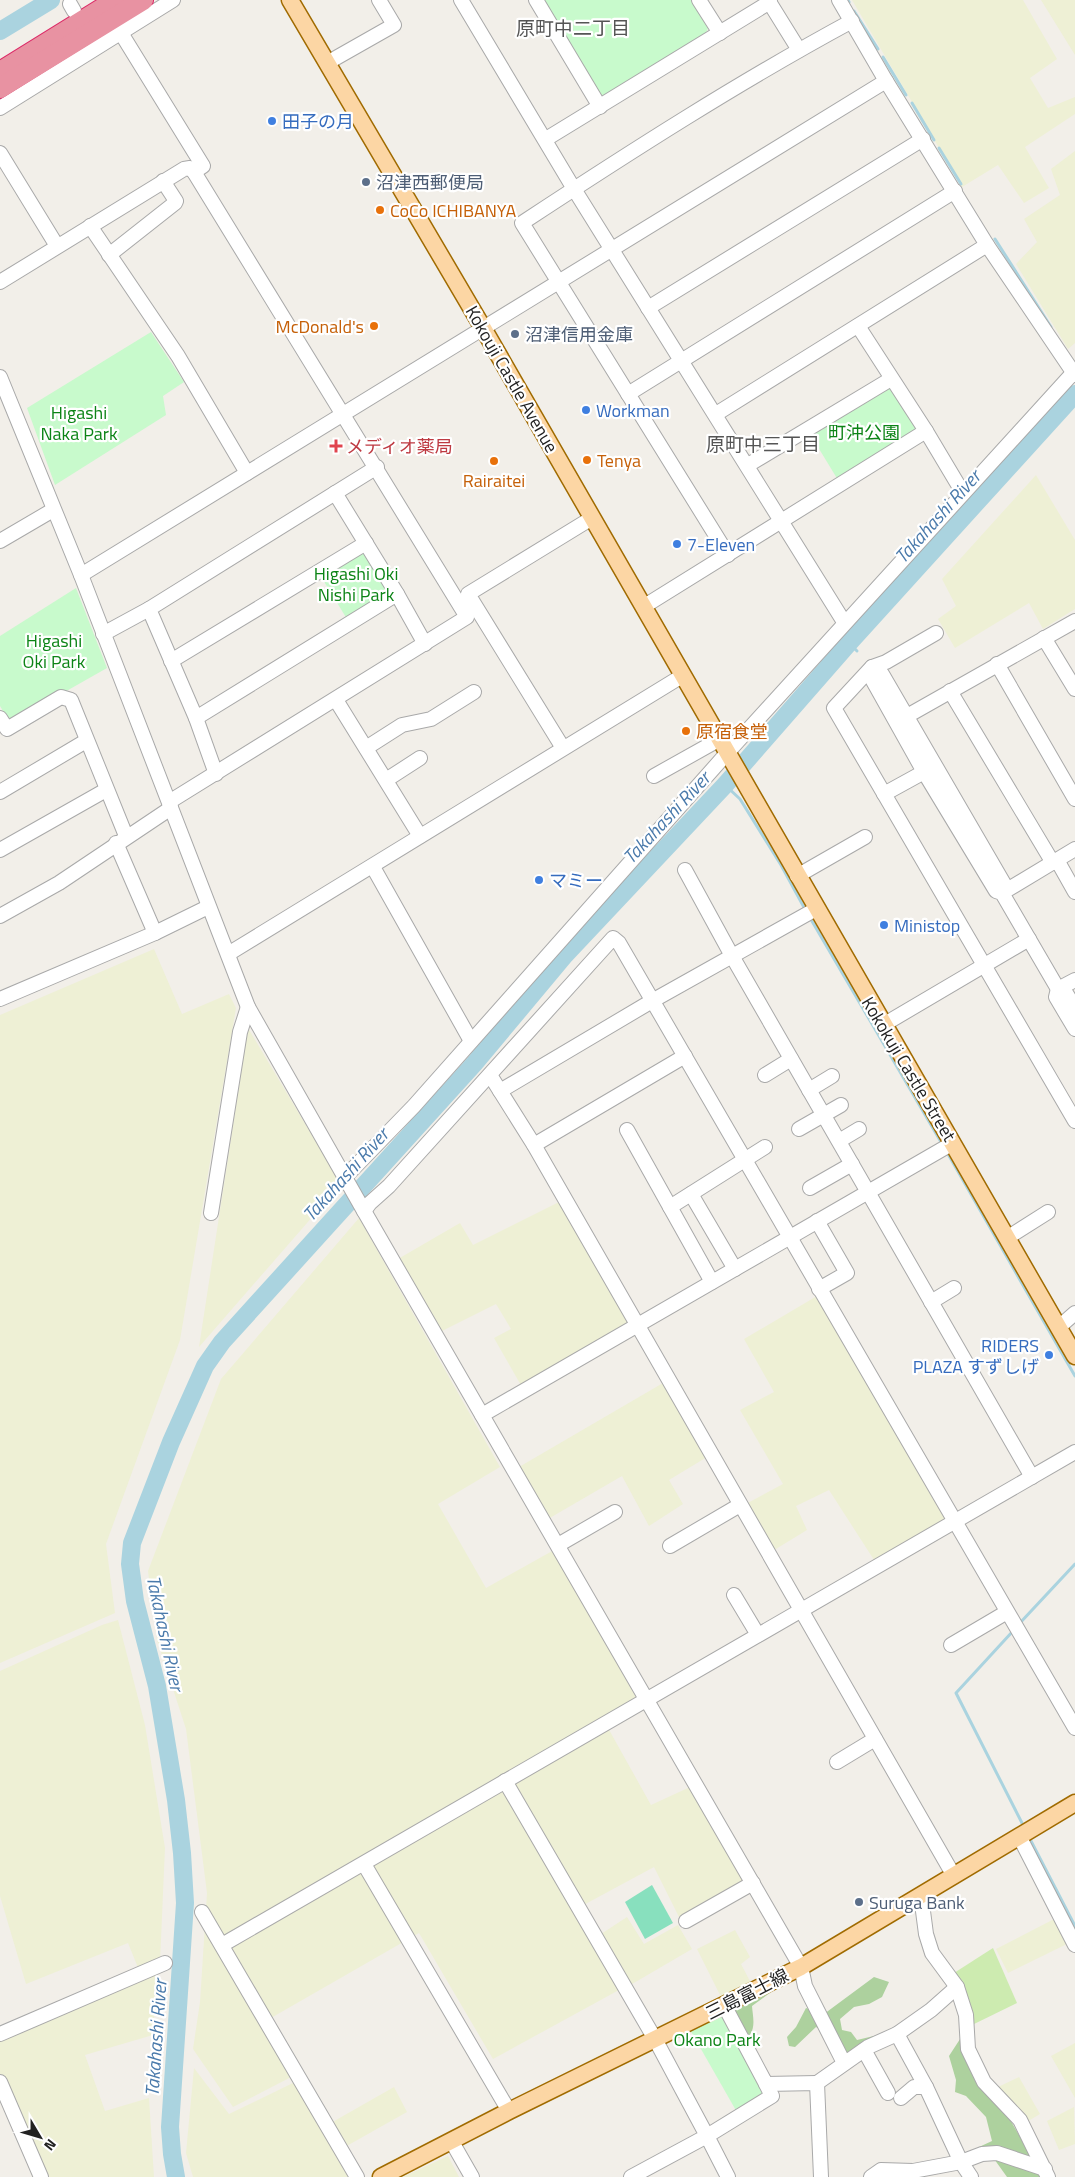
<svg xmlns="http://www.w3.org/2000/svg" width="1075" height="2177" font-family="'Titillium Web','Noto Sans JP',sans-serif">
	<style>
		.farmland { fill: #eef0d5 }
		.grass { fill: #cdebb0 }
		.forest { fill: #add19e }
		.park { fill: #c8facc }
		.pitch { fill: #88e0be }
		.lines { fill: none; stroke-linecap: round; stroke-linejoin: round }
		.stream { stroke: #aad3df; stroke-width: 3 }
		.river { stroke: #aad3df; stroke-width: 18 }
		.minor-casing { stroke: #a9a9a9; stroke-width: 16 }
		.major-casing { stroke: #a06b00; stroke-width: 19 }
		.highway-casing { stroke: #dc2a67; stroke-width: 22 }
		.minor { stroke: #fff; stroke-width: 14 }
		.major { stroke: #fcd6a4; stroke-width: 16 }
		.highway { stroke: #e892a2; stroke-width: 20 }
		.shop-dot { fill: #3f7fe0; stroke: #fff; stroke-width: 2 }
		.service-dot { fill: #5c6f8a; stroke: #fff; stroke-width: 2 }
		.food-dot { fill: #e8710a; stroke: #fff; stroke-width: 2 }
		.health-dot { fill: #e0444e; stroke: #fff; stroke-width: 2 }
		.labels { text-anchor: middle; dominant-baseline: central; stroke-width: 4.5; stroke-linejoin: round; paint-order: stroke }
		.shop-label { font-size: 18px; fill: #366cbe; stroke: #fff; text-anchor: start }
		.service-label { font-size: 18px; fill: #4e5e75; stroke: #fff; text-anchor: start }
		.food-label { font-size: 18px; fill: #c56008; stroke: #fff; text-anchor: start }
		.street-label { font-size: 18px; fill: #222; stroke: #fff }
		.park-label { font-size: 18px; fill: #0c8416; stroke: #fff }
		.health-label { font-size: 18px; fill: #be3a42; stroke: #fff; text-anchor: start }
		.neighbourhood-label { font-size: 19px; fill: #555; stroke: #fff }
		.water-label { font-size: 19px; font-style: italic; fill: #4a7aab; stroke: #fff }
	</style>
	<rect width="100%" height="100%" fill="#f2efe9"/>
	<g class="farmland">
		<path d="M852,0H1023L1057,59L1030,78L1048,108L1075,97V114L1025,147L1049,188L1024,203L998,165L962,187Z"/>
		<path d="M1041,0H1075V55Z"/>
		<path d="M1075,151V343L1068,349L1016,264L1037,242L1024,219L1060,195L1051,169Z"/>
		<path d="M1036,475L1075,540V609L1043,629L1029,603L955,648L938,619L956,606L942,579Z"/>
		<path d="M154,949L182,1014L229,994L236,1008L180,1340L106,1544L115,1613L0,1663V1015Z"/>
		<path d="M248,1028L341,1184L199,1347Z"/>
		<path d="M561,1201L630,1324L522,1387L494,1338L511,1329L496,1304L442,1331L398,1259L460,1223L473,1245Z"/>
		<path d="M359,1218L500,1467L438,1504L486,1588L554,1550L638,1701L498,1780L619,1990L493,2059L419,1933L264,2022L295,2075L233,2107L193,2049L200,2002L207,1893L186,1729L157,1640L148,1571L221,1379Z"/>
		<path d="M817,1296L946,1519L876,1563L829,1490L796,1506L807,1530L771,1552L744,1505L783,1484L740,1410L774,1392L744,1339Z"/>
		<path d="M663,1383L707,1457L669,1480L683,1504L649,1526L622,1476L548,1519L519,1467Z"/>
		<path d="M118,1620L145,1725L165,1848L160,1962L139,1970L128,1943L26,1984L0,1896V1671L102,1625Z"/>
		<path d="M608,1728L651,1805L690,1787L746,1884L681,1921L654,1867L578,1908L508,1788Z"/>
		<path d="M627,1917L644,1944L678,1925L692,1949L627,1987L598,1936Z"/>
		<path d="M1058,1917L1071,1942L1008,1973L996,1949Z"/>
		<path d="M735,1930L750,1957L741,1964L752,1985L723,2001L697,1949Z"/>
		<path d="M157,1973L153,2035L85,2055L105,2111L149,2098L154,2177H45L0,2074V2038Z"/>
		<path d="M1075,2043V2098L1051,2056Z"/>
		<path d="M194,2068L229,2114L295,2082L322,2128L394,2087L407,2112L336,2152L351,2177H193L186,2153Z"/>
		<path d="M1019,2077L1040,2114L1025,2123L998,2087Z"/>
		<path d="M1074,2107L1075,2144L1059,2150L1047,2121Z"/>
		<path d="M448,2156L459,2177H403Z"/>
	</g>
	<path class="grass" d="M993,1948L1017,2003L970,2026L954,1973Z"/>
	<g class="forest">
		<path d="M874,1977L889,1982L882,1997L869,2004L854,2007L840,2019L842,2030L851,2032L857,2040L878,2035L851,2059L835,2039L816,2027L795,2047L789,2046L787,2037L796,2027L806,2008L824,2014Z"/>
		<path d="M778,1987L752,2006C753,2019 757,2030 745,2040L729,2007Z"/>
		<path d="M962,2036L1043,2177H1007L992,2156L979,2153V2147L992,2141L986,2117L966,2096L955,2092L956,2080L949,2056Z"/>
	</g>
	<g class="park">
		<path d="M543,0H691L708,28L706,33L607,98L601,96Z"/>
		<path d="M151,332L184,382L163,396L166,415L55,485L27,408Z"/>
		<path d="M891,385L918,431L838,480L810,434Z"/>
		<path d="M362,549L389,585L388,594L347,619L320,575Z"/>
		<path d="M76,588L107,668L10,723L0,706V636Z"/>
		<path d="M723,2011L765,2091L762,2098L738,2114L689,2028Z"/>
	</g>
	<path class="pitch" d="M652,1885L673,1923L645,1939L625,1902Z"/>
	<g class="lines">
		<g class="stream">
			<path d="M848,0L849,2"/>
			<path d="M854,11L878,49"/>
			<path d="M883,57L906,95"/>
			<path d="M912,103L934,140"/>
			<path d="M939,148L961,184"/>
			<path d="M995,239L1051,327"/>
			<path d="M849,643L857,651"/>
			<path d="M725,785L740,799L781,865L806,911"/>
			<path d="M809,916L941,1142"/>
			<path d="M948,1154L1075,1376"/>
			<path d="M1019,1624L1075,1564"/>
			<path d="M1013,1631L956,1693L1023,1825"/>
			<path d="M1031,1841L1075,1926"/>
		</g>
		<g class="river">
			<path d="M0,31L51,0"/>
			<path d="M176,2177L172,2154L170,2127L185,1903L182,1853L176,1800L157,1686L135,1601L130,1564L132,1543L171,1442L205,1366L222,1342L474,1064L565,955L725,785L849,643L1075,394"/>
		</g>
		<g class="minor-casing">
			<g id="minor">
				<path d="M461,0L574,189L844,622"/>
				<path d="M536,0L600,107"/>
				<path d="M699,0L720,33"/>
				<path d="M768,0L799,50"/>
				<path d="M839,0L886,81L987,245L1075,375"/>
				<path d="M70,4L74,11"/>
				<path d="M121,33L203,166L194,172"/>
				<path d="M327,63L394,25L379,0"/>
				<path d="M0,108L173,0"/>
				<path d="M546,139L770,2"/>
				<path d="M0,153L57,246"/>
				<path d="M90,226L178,356L247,473"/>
				<path d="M109,255L175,203L176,201L163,181"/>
				<path d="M0,282L184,169L190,168L194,172L467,617L169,802"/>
				<path d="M648,308L923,139"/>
				<path d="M858,326L926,431L963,493"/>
				<path d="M0,377L81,575L248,1007L364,1211L801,1967L805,1986L844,2063"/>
				<path d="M628,394L955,191"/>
				<path d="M716,414L987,245"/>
				<path d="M748,465L891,379"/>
				<path d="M335,493L397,594L425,644"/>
				<path d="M0,541L53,510"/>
				<path d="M728,555L522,223C630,152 739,82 852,21"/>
				<path d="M81,575L886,81"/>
				<path d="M643,607L926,431"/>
				<path d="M936,633L886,662L872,667L834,708L1075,1121"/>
				<path d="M103,634L149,609"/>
				<path d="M1044,638L1075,689"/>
				<path d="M171,661L366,543"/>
				<path d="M997,664L1075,799"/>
				<path d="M950,691L1053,863"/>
				<path d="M336,700L420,836"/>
				<path d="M0,718L7,729L61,697L71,700L126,836"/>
				<path d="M196,718L397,594"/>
				<path d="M900,720L1075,621"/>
				<path d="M366,748L402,725L431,719L474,692"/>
				<path d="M563,748L468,594L592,518"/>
				<path d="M216,774L196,718L149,609L377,467"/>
				<path d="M654,776L720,739"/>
				<path d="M386,780L420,758"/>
				<path d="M0,792L86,741"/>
				<path d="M884,794L924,772"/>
				<path d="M116,843L155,933"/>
				<path d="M0,850L106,790"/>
				<path d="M1057,860L1075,892"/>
				<path d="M373,867L471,1041"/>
				<path d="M685,870L732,956L1032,1477"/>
				<path d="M797,876L865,837"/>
				<path d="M1007,889L882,674L872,667V679L924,772L996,891L1002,893L1058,989L1066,993L1075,1008"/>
				<path d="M1002,893L1075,849"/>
				<path d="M0,916L59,883L171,808"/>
				<path d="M228,954L682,676"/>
				<path d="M1075,980L1058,989L1056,997L1075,1029"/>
				<path d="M0,999L155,933L208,907"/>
				<path d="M883,1025L1029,939"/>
				<path d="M490,1075L534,1145L954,1876"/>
				<path d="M765,1075L791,1059"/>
				<path d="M809,1090L832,1076"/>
				<path d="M500,1091L652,1001L816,909"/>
				<path d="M799,1129L841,1105"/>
				<path d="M627,1130L712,1282"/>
				<path d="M839,1141L859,1129"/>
				<path d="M534,1145L685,1056"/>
				<path d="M345,1177L414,1106L728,752L1073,373"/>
				<path d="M810,1188L852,1164"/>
				<path d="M691,1194L735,1269"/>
				<path d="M670,1207L765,1147"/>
				<path d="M364,1211L370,1203L389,1186L613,938L619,943L1075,1728"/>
				<path d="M211,1213L240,1032L248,1007"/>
				<path d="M817,1221L847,1273L819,1289"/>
				<path d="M1007,1238L1048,1212"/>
				<path d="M931,1302L954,1288"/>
				<path d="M1059,1327L1075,1313"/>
				<path d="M482,1415L953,1143"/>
				<path d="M558,1545L615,1512"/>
				<path d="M670,1546L740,1505"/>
				<path d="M734,1595L758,1635"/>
				<path d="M951,1645L1007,1612"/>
				<path d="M837,1762L875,1739"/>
				<path d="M505,1781L655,2039L707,2136L631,2177"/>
				<path d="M1020,1838L1075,1945"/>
				<path d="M364,1864L509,2111"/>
				<path d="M921,1896L926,1934L932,1953L957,1987L966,2015L968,2049L984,2082L1020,2120L1048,2177"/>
				<path d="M202,1912L357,2177"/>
				<path d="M686,1921L753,1883"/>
				<path d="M222,1945L1075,1452"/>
				<path d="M724,2005L766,2084L817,2083L821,2177"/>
				<path d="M0,2034L165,1963"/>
				<path d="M864,2050L888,2093"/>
				<path d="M0,2082L41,2177"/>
				<path d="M817,2083L868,2047L897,2034L931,2010L957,1987"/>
				<path d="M901,2098L914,2087H926"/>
				<path d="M452,2142L472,2177"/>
				<path d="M728,2177L707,2136L772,2096L766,2084"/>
				<path d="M871,2177L881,2170L913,2171L961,2162L926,2087L897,2034"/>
				<path d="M971,2177L961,2162L982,2154L997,2153L1045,2169"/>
			</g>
		</g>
		<g class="major-casing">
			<g id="major">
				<path d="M290,0L483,328L1075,1356"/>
				<path d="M381,2177L509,2111L801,1967L1075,1803"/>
			</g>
		</g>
		<g class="highway-casing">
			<g id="highway">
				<path d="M0,72L116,0"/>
				<path d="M0,88L143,0"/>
			</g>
		</g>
		<use href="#minor" class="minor"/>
		<use href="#major" class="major"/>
		<use href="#highway" class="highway"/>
	</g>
	<g class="shop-dot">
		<circle cx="272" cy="121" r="5"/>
		<circle cx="586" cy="410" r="5"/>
		<circle cx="677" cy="544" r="5"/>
		<circle cx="539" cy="880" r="5"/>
		<circle cx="884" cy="925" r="5"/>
		<circle cx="1049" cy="1355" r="5"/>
	</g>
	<g class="service-dot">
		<circle cx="366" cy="182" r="5"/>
		<circle cx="515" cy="334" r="5"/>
		<circle cx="859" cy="1902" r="5"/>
	</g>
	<g class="food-dot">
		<circle cx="380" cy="210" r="5"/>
		<circle cx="374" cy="326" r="5"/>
		<circle cx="587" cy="460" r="5"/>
		<circle cx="494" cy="461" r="5"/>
		<circle cx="686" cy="731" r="5"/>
	</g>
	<path class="health-dot" d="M333.5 438.5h5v5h5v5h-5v5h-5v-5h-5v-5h5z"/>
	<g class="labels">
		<g class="shop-label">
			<text x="282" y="121">田子の月</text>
			<text x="596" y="410">Workman</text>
			<text x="687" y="544">7-Eleven</text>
			<text x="549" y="880">マミー</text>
			<text x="894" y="925">Ministop</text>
			<text x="1039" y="1345" text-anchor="end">RIDERS<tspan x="1039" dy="21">PLAZA すずしげ</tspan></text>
		</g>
		<g class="service-label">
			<text x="376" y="182">沼津西郵便局</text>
			<text x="525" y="334">沼津信用金庫</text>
			<text x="869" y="1902">Suruga Bank</text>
		</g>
		<g class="food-label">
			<text x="390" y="210">CoCo ICHIBANYA</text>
			<text x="364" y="326" text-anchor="end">McDonald's</text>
			<text x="597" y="460">Tenya</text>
			<text x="494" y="480" text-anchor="middle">Rairaitei</text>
			<text x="696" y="731">原宿食堂</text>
		</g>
		<g class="street-label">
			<text transform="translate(512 379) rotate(60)">Kokouji Castle Avenue</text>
			<text transform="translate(909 1069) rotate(59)">Kokokuji Castle Street</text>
			<text transform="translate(747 1994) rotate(-27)">三島富士線</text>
		</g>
		<g class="park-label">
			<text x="79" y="412">Higashi<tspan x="79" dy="21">Naka Park</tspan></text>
			<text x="864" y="432">町沖公園</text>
			<text x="356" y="573">Higashi Oki<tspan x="356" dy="21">Nishi Park</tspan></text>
			<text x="54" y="640">Higashi<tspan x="54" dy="21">Oki Park</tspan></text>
			<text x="717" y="2039">Okano Park</text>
		</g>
		<g class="health-label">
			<text x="346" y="446">メディオ薬局</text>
		</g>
		<g class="neighbourhood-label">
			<text x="573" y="27">原町中二丁目</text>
			<text x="763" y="443">原町中三丁目</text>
		</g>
		<g class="water-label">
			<text transform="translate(937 516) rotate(-48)">Takahashi River</text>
			<text transform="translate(666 817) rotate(-47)">Takahashi River</text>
			<text transform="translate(345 1174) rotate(-48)">Takahashi River</text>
			<text transform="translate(166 1633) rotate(78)">Takahashi River</text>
			<text transform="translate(155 2038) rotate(-86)">Takahashi River</text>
		</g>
	</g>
	<g transform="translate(40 2137) rotate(128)" stroke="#ffffff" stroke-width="4" paint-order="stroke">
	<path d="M0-4L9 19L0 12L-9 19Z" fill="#222222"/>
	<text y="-8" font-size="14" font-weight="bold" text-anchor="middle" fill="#222222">N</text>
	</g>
</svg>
